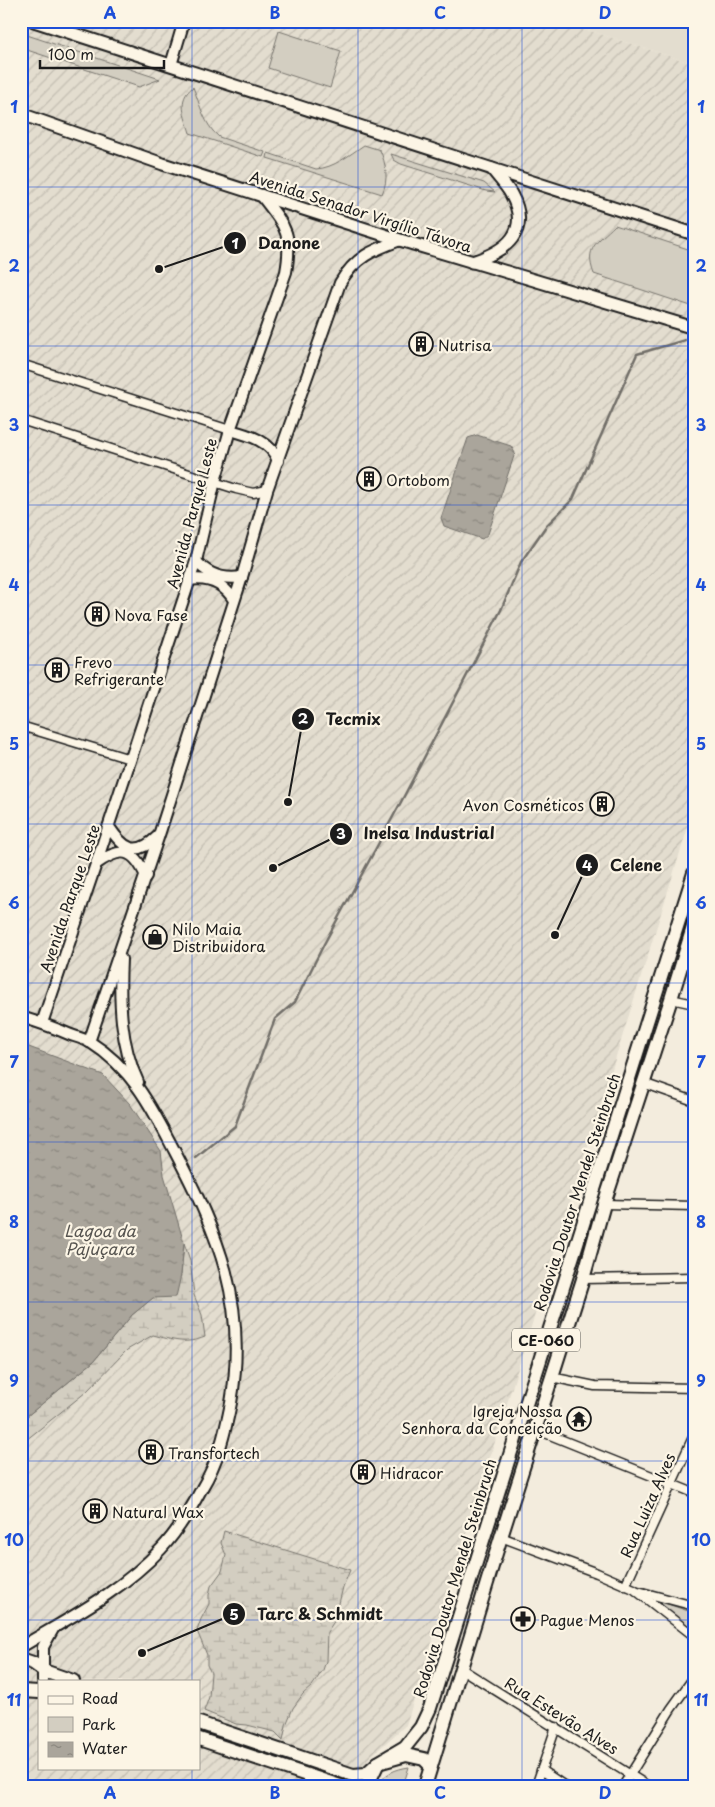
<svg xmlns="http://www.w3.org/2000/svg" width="715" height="1807" font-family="'Playpen Sans',sans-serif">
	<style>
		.built { fill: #e3ddcf }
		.industrial { fill: url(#industrial-furrows); fill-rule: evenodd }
		.green { fill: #d3cec1; stroke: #78756e }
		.wetland { fill: url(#wetland-marsh); stroke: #78756e }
		.water { fill: url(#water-ripples); stroke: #716e68 }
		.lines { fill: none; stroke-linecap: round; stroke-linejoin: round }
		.stream { stroke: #716e68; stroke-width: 2.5 }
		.minor-casing { stroke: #1c1c1c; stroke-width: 11 }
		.tertiary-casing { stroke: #1c1c1c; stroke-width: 14 }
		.secondary-casing { stroke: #1c1c1c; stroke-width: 15 }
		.primary-casing { stroke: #1c1c1c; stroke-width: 16 }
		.trunk-casing { stroke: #1c1c1c; stroke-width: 16 }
		.minor { stroke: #fcf5e5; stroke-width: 8 }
		.tertiary { stroke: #fcf5e5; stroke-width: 10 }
		.secondary { stroke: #fcf5e5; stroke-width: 11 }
		.primary { stroke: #fcf5e5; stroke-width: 12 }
		.trunk { stroke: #fcf5e5; stroke-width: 12 }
		.grid { fill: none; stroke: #1d4ed8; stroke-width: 1; stroke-opacity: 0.55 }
		.labels { text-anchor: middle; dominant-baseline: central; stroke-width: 4.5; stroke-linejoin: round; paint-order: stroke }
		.shield { fill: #fcf5e5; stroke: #5f5d58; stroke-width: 1 }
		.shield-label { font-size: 14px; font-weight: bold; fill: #1c1c1c }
		.street-label { font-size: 15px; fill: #1c1c1c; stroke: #fcf5e5 }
		.poi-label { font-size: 15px; fill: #1c1c1c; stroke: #fcf5e5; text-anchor: start }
		.water-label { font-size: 16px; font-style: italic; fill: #55534f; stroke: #fcf5e5 }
		.leader { fill: none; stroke: #1c1c1c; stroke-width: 2 }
		.callout-dot { fill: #1c1c1c; stroke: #fcf5e5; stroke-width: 2 }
		.mark-label { font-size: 15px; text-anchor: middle; font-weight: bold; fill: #fff }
		.callout-label { font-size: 16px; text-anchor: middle; font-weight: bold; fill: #1c1c1c; stroke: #fcf5e5; stroke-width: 4.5; stroke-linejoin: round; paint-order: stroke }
		.neatline { fill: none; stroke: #1d4ed8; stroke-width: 2 }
		.grid-label { font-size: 16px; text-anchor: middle; font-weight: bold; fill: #1d4ed8 }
	</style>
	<defs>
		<pattern id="industrial-furrows" width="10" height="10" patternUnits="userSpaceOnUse" patternTransform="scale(1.25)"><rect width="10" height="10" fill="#e3ddcf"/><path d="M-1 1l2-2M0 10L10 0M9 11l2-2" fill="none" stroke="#c2bdb1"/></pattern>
		<pattern id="wetland-marsh" width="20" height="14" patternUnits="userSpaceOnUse" patternTransform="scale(1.25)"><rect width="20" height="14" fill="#d3cec1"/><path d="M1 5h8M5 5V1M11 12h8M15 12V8" fill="none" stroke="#b5b0a5"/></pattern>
		<pattern id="water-ripples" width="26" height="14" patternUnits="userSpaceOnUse" patternTransform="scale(1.25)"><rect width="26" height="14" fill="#aaa59b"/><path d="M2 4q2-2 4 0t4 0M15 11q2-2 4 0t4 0" fill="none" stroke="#8a867e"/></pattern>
	</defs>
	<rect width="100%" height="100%" fill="#f3ecdd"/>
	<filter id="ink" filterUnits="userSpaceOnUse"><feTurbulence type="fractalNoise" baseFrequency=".02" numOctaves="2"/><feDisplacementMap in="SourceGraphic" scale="10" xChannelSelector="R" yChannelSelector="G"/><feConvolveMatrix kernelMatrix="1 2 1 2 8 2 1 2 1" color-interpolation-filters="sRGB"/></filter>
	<g filter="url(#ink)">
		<path class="built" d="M559,21H694V64Z"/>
		<path class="industrial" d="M21,21H559L694,64V808L406,1725L369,1758L358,1786H21ZM39,1681H199V1768H39Z"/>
		<g class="green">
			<path d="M279,31L341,51L330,88L268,68Z"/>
			<path d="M21,33L160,79L139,87L21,48Z"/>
			<path d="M193,87C200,104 204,125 219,137L265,152L263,157L190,133C185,116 176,100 193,87Z"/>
			<path d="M364,145L380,150C386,164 389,179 382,194L267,158L268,153L316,169C334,168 349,155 364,145Z"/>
			<path d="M391,154L484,183L495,192L486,191L401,164L394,160Z"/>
			<path d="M615,225L694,251V307L594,274C584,247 597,243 615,225Z"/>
			<path d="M649,1599H653L694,1613V1632Z"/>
			<path d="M409,1767L403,1786H378C384,1773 396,1769 409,1767Z"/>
		</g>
		<g class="wetland">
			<path d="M184,1243L190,1260L194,1295L202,1315L205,1337C185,1345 173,1340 153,1335L127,1350L86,1392L21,1444V1421L93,1362L132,1315L181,1275Z"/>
			<path d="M224,1531L350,1570L343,1587L335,1620L327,1632L326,1661L323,1670L312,1686L303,1694L293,1708L286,1725L283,1740L275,1732L247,1725L236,1724L204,1711L209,1697L211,1673L207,1665V1655L197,1631L201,1619L209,1604V1595L211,1586L222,1571L226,1555L221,1543Z"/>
		</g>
		<g class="water">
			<path d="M477,435L511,446L515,453L488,534L482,539L444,526L441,518L468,438Z"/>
			<path d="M21,1044L103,1075L130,1104L161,1151L164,1175L184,1243L181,1275L176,1297L153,1298L132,1315L93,1362L21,1421Z"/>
		</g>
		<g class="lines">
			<path class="stream" d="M196,1158L235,1126L275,1019L295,1002L324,944L401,802L501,610L521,562L546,526L573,499L637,354L685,340"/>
			<g class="minor-casing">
				<g id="minor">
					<path d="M21,364L230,430"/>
					<path d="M21,420L236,489L253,493L267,490"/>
					<path d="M21,726L130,759"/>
					<path d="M671,999L694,1004"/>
					<path d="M643,1083L694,1101"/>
					<path d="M604,1204L694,1206"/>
					<path d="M583,1279L694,1277"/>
					<path d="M551,1377L595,1386L694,1388"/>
					<path d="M535,1429L694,1493"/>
					<path d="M501,1537L597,1573L634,1589L694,1636"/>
					<path d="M625,1586L694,1435"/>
					<path d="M638,1591L694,1606"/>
					<path d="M460,1668L648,1786"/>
					<path d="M541,1770L565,1786"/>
					<path d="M536,1786L556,1727"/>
					<path d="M623,1786L671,1709L694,1677"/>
				</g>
			</g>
			<g class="tertiary-casing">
				<g id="tertiary">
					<path d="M171,65L184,21"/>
					<path d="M230,430C249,435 271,441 278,461"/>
					<path d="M196,561C208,575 223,580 242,577"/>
					<path d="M189,580C208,577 224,584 234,600"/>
					<path d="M109,827C123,848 135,858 157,837"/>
					<path d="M96,864C121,846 133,848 146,876"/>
					<path d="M121,959C119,1000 120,1044 138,1082"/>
					<path d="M21,1017C38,1022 55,1028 71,1035C77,1037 84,1039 90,1042C133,1069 152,1108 174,1150C219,1236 248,1304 231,1403C225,1433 218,1462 202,1488C191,1509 177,1532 161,1549C122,1591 69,1618 21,1647"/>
					<path d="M42,1023L96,864L196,561L215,481L230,430L286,272C293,233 285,226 261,195"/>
					<path d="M89,1042L159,835L242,577L267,490L340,283C355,257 373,250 400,240"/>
					<path d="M43,1681V1647L53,1629"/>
				</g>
			</g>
			<g class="secondary-casing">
				<g id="secondary">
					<path d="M34,21L694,234"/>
					<path d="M21,114L163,164L400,240L694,328"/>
					<path d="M472,262C506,251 532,232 511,194C506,185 498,177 492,169"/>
				</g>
			</g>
			<g class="primary-casing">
				<g id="primary">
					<path d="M21,1659L33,1663L44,1671L73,1681"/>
					<path d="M21,1691L39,1692"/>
					<path d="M199,1723L353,1775L366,1774L378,1763L406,1755L424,1759L431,1766"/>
					<path d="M199,1739L340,1786"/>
				</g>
			</g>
			<g class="trunk-casing">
				<g id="trunk">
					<path d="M367,1786L378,1763L405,1747L421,1727L430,1708L694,873"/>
					<path d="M425,1786L501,1537L583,1279L604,1204L671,999L694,924"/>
				</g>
			</g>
			<use href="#minor" class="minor"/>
			<use href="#tertiary" class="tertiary"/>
			<use href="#secondary" class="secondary"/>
			<use href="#primary" class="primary"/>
			<use href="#trunk" class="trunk"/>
		</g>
	</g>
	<path class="grid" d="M192,21V1681M358,21V1786M522,21V1786M21,187H694M21,346H694M21,505H694M21,665H694M21,824H694M21,983H694M21,1142H694M21,1302H694M21,1461H694M21,1620H694M192,1768V1786"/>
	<defs>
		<g id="building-ring" transform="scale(1.25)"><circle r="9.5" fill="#fcf5e5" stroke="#1c1c1c" stroke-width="1.5"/><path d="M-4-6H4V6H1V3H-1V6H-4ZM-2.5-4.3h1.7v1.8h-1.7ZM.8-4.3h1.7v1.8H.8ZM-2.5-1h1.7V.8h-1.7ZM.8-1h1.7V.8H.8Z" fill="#1c1c1c"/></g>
		<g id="shop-ring" transform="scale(1.25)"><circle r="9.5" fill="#fcf5e5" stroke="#1c1c1c" stroke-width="1.5"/><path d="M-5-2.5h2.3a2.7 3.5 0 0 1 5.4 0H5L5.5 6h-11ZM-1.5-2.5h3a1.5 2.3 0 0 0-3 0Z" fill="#1c1c1c"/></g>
		<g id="temple-ring" transform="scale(1.25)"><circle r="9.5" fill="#fcf5e5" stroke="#1c1c1c" stroke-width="1.5"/><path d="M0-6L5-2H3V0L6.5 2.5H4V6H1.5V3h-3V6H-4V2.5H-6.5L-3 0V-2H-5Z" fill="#1c1c1c"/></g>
		<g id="pharmacy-ring" transform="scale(1.25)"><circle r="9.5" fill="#fcf5e5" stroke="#1c1c1c" stroke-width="1.5"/><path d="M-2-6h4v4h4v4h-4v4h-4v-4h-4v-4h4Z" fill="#1c1c1c"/></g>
	</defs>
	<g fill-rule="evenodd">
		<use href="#building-ring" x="421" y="344"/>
		<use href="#building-ring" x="369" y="479"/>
		<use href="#building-ring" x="97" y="614"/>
		<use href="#building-ring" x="57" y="670"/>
		<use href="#building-ring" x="602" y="804"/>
		<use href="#shop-ring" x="155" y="937"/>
		<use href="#temple-ring" x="579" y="1419"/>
		<use href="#building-ring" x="151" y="1452"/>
		<use href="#building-ring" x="363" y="1472"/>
		<use href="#building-ring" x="95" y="1511"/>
		<use href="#pharmacy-ring" x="523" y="1619"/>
	</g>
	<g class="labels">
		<rect class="shield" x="512" y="1328.5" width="68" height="23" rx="4"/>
		<g class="shield-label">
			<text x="546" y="1340">CE-060</text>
		</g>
		<g class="street-label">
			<text transform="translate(361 211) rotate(18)">Avenida Senador Virgílio Távora</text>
			<text transform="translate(191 513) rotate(-75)">Avenida Parque Leste</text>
			<text transform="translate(69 898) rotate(-71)">Avenida Parque Leste</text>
			<text transform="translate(576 1192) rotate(-72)">Rodovia Doutor Mendel Steinbruch</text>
			<text transform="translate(647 1505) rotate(-66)">Rua Luiza Alves</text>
			<text transform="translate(454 1578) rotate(-73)">Rodovia Doutor Mendel Steinbruch</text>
			<text transform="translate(562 1715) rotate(32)">Rua Estevão Alves</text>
		</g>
		<g class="poi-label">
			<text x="438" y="344">Nutrisa</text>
			<text x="386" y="479">Ortobom</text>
			<text x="114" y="614">Nova Fase</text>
			<text x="74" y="661">Frevo<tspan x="74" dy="17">Refrigerante</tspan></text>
			<text x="584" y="804" text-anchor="end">Avon Cosméticos</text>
			<text x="172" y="928">Nilo Maia<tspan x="172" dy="17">Distribuidora</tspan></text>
			<text x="562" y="1410" text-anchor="end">Igreja Nossa<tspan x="562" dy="17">Senhora da Conceição</tspan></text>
			<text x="168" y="1452">Transfortech</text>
			<text x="380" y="1472">Hidracor</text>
			<text x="112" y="1511">Natural Wax</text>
			<text x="540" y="1619">Pague Menos</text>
		</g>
		<g class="water-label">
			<text x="100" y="1230">Lagoa da<tspan x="100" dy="18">Pajuçara</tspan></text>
		</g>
	</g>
	<path class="leader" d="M159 269L235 243M288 802L303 719M273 868L341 834M555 935L587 865M142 1653L234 1614"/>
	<g class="callout-dot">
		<circle cx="159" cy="269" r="5"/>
		<circle cx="288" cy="802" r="5"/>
		<circle cx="273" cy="868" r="5"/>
		<circle cx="555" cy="935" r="5"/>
		<circle cx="142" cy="1653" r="5"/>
		<circle cx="235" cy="243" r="12"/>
		<circle cx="303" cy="719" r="12"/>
		<circle cx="341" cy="834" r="12"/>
		<circle cx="587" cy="865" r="12"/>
		<circle cx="234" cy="1614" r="12"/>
	</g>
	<g class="mark-label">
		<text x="235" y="249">1</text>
		<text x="303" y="724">2</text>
		<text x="341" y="839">3</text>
		<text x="587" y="871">4</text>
		<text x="234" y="1620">5</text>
	</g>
	<g class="callout-label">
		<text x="289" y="249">Danone</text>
		<text x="353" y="725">Tecmix</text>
		<text x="429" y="839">Inelsa Industrial</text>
		<text x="636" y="871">Celene</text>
		<text x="320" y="1620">Tarc &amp; Schmidt</text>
	</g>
	<rect width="715" height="1807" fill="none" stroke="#fcf5e5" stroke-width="55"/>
	<rect x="38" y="1680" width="162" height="90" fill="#fcf5e5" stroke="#a29e95"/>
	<rect x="48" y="1696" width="25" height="8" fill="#fcf5e5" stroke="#a29e95"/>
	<text x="82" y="1704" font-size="15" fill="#1c1c1c">Road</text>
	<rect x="48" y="1717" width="25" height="15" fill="#d3cec1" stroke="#a29e95"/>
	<text x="82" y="1730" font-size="15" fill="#1c1c1c">Park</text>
	<rect x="48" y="1742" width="25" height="15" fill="url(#water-ripples)" stroke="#a29e95"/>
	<text x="82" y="1754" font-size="15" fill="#1c1c1c">Water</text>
	<path d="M40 60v8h124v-8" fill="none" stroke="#1c1c1c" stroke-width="2.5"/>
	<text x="48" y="60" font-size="15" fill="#1c1c1c" stroke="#fcf5e5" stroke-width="4" paint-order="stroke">100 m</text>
	<rect x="28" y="28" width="660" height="1752" class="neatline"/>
	<g class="grid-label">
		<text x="110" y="19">A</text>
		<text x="275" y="19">B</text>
		<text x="440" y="19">C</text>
		<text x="605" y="19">D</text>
		<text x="14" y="113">1</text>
		<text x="701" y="113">1</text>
		<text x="14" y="272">2</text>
		<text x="701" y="272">2</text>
		<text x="14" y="431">3</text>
		<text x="701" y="431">3</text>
		<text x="14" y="591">4</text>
		<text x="701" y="591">4</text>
		<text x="14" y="750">5</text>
		<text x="701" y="750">5</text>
		<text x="14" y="909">6</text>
		<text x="701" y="909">6</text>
		<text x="14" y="1068">7</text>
		<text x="701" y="1068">7</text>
		<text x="14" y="1228">8</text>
		<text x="701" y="1228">8</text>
		<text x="14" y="1387">9</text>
		<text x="701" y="1387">9</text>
		<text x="14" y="1546">10</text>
		<text x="701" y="1546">10</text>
		<text x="14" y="1706">11</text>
		<text x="701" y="1706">11</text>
		<text x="110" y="1799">A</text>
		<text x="275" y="1799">B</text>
		<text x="440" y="1799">C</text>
		<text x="605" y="1799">D</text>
	</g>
</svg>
